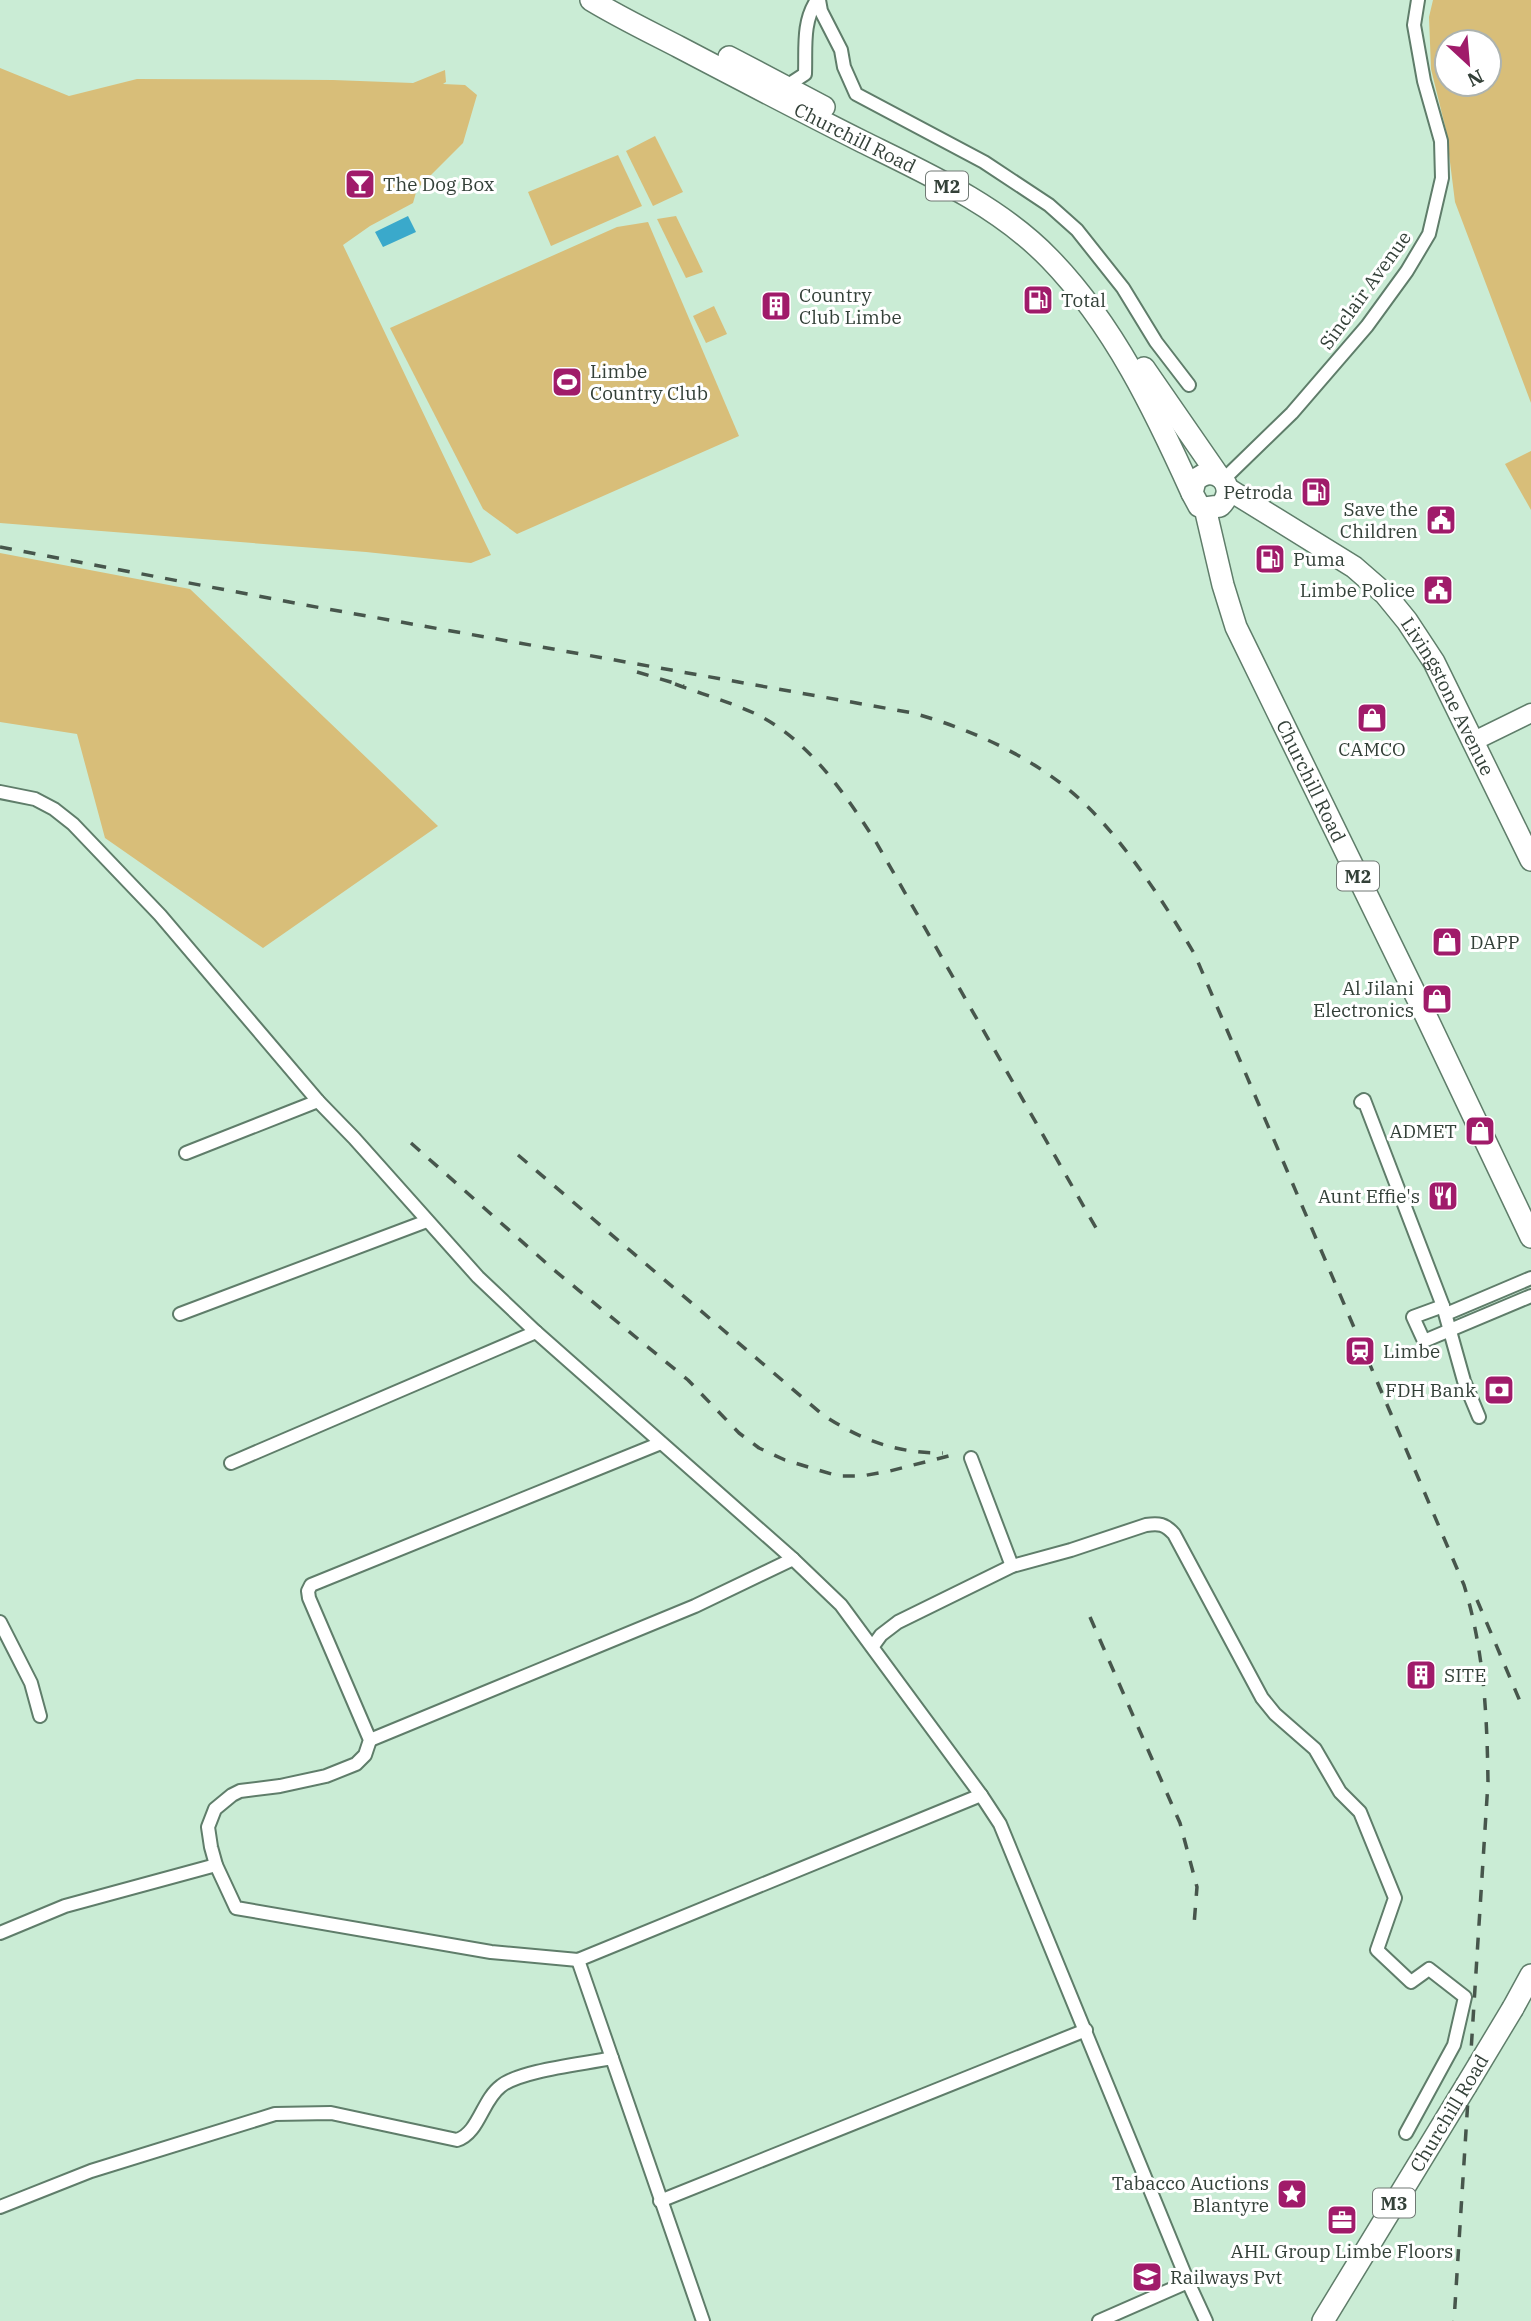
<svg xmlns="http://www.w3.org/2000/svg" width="1531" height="2321" font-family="'IBM Plex Serif',serif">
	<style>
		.green { fill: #d8be79; fill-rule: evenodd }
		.water { fill: #3aa9cb }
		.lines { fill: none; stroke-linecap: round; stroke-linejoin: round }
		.street-casing { stroke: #5f7d6a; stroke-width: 16 }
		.secondary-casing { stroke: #5f7d6a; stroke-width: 21 }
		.highway-casing { stroke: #5f7d6a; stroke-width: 24 }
		.street { stroke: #fff; stroke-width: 12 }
		.secondary { stroke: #fff; stroke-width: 18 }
		.highway { stroke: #fff; stroke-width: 21 }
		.rail { stroke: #47564c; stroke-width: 3.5; stroke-dasharray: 12 12; stroke-linecap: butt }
		.highway-bridge-casing { stroke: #5f7d6a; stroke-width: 24; stroke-linecap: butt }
		.highway-bridge { stroke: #fff; stroke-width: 21 }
		.labels { text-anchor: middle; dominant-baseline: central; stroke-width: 6; stroke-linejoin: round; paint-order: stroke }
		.shield { fill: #fff; stroke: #707974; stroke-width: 2 }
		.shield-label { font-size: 18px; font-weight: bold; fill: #334038 }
		.street-label { font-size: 19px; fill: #334038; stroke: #fff }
		.poi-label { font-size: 19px; fill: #334038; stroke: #fff; text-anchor: start }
	</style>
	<rect width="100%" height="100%" fill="#caecd5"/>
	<g class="green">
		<path d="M1433,0H1531V403L1455,202L1446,130L1431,69L1429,17ZM1447,42H1489V84H1447Z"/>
		<path d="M0,68L69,96L137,79L333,80L413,83L445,70L446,82L443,84L465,85L477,95L463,143L417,189L413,203L370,226L343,245L491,555L471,563L366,552L0,523Z"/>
		<path d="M655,136L683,192L653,206L626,151Z"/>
		<path d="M618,155L642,206L551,246L528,192Z"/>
		<path d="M676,216L703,272L686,278L657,219Z"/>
		<path d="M648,222L739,436L517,534L483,509L390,328L617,227Z"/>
		<path d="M714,306L727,334L706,343L693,316Z"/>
		<path d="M1531,451V510L1505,464Z"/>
		<path d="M0,553L190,589L438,826L263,948L105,838L77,734L0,722Z"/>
	</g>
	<path class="water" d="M408,216L416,232L383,247L375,232Z"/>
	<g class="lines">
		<g class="street-casing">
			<g id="street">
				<path d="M819,0L821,11L841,50L844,67L856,94L984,162L1049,205L1077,230L1123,288L1156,342L1189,385"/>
				<path d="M782,89L805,74C806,49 802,22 817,0"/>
				<path d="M1224,479L1292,413L1367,326L1407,271L1429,234L1442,178L1441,141L1424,81L1414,25L1418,0"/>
				<path d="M0,792L35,799L54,809L73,824L160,915L318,1101L354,1138L478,1277L536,1332L793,1559L841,1605L981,1795L1000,1824L1188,2282L1206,2321"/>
				<path d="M1361,1102L1364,1100L1443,1306L1464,1381L1479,1417"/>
				<path d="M186,1153L318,1101"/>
				<path d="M1443,1306L1413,1317L1424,1341L1531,1296"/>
				<path d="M180,1314L427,1221"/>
				<path d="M1446,1314L1531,1278"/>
				<path d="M661,1443L311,1585L308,1591L309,1598L370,1740L365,1755L356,1764L326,1776L280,1786L240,1791L232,1795L215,1809L208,1827L211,1847L216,1865L236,1908L491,1952L578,1960L981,1795"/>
				<path d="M971,1458L1012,1566"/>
				<path d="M231,1463L536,1332"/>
				<path d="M0,1622L31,1683L40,1716"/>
				<path d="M873,1646L881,1635L898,1622L1012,1566L1071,1550L1146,1525C1159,1523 1165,1524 1174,1534L1262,1698L1275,1714L1315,1749L1340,1792L1360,1812L1395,1898L1377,1950L1411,1982L1429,1969L1465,1997L1454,2045L1406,2133"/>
				<path d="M370,1740L695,1606L793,1559"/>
				<path d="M0,1933L65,1906L216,1865"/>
				<path d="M578,1960L703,2321"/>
				<path d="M660,2201L1086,2030"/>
				<path d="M0,2207L91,2171L275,2114L331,2113L457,2140C479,2133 482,2100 501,2086C521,2070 585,2064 612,2058"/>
				<path d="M1099,2321L1188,2282"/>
			</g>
		</g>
		<g class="secondary-casing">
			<path id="secondary" d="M1472,742L1531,713"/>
		</g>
		<g class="highway-casing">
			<g id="highway">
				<path id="s1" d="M591,0C619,17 650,32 679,47C740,79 801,111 863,142C928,174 999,206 1050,259C1114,325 1155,411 1192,493"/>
				<path d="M729,57L824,107"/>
				<path d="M1144,368L1218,475"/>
				<path id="s2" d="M1228,489L1354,567L1385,594L1407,621L1434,662L1531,860"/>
				<path id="s3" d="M1205,508L1220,506C1240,487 1214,461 1195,481L1192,493L1199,506L1205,508L1223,585L1236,627L1425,1014L1531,1237"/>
				<path d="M1513,2008L1531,1975"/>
				<path d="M1323,2321L1466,2086"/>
			</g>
		</g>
		<use href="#street" class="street"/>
		<use href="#secondary" class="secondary"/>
		<use href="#highway" class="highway"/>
		<g class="rail">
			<path d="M0,547L305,605L913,713C977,731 1042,761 1089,808C1127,846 1168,908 1195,955L1464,1585C1484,1650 1487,1714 1488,1782L1454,2321"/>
			<path d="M637,672L684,686"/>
			<path d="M675,684C702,694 730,702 756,714C809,740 845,794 876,842L1096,1228"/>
			<path d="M411,1143L554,1270L688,1380L739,1433L759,1448L785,1460L838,1476H862L890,1471L960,1453"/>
			<path d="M518,1155L823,1415C863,1441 896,1453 943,1453"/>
			<path d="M1477,1600L1522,1706"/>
			<path d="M1090,1617L1180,1823L1197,1887L1194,1925"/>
		</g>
		<g class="highway-bridge-casing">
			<path id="highway-bridge" d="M1466,2086L1513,2008"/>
		</g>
		<use href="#highway-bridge" class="highway-bridge"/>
	</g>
	<defs>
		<g id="bar-square" transform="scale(1.575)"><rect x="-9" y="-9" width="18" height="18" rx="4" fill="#a01b6a" stroke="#fff"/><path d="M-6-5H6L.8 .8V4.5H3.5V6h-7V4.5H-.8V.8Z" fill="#fff"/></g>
		<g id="fuel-square" transform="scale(1.575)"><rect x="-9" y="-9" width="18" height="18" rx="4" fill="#a01b6a" stroke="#fff"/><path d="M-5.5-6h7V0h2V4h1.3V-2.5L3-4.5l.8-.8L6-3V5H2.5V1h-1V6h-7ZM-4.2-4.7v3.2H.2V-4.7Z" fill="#fff"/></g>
		<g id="building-square" transform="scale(1.575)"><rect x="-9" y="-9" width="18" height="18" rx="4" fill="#a01b6a" stroke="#fff"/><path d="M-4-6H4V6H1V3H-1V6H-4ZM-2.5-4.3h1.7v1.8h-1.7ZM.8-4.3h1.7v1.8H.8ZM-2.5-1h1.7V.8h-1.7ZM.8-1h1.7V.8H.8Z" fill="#fff"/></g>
		<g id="stadium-square" transform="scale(1.575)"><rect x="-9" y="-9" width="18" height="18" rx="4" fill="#a01b6a" stroke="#fff"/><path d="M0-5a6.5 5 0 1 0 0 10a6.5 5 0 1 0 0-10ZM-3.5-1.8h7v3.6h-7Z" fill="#fff"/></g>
		<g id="civic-square" transform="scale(1.575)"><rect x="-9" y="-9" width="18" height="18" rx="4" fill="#a01b6a" stroke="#fff"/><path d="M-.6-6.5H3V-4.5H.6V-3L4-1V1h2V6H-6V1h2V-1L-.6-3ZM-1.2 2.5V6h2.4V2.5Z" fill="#fff"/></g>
		<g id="shop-square" transform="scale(1.575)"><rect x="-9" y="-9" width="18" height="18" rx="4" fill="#a01b6a" stroke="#fff"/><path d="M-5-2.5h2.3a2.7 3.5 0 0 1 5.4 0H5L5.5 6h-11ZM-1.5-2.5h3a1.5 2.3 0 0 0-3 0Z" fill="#fff"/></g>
		<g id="restaurant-square" transform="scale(1.575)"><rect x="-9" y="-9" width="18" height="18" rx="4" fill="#a01b6a" stroke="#fff"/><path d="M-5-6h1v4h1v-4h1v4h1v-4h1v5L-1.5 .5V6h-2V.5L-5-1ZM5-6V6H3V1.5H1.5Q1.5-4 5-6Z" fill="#fff"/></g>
		<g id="station-square" transform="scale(1.575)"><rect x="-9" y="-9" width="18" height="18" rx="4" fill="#a01b6a" stroke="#fff"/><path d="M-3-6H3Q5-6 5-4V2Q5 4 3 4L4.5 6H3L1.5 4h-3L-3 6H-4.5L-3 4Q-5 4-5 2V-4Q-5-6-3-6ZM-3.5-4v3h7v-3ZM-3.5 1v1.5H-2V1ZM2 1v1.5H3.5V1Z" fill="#fff"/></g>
		<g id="bank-square" transform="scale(1.575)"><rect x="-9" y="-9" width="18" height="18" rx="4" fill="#a01b6a" stroke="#fff"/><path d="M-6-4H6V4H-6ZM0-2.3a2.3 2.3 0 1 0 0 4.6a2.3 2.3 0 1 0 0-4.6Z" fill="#fff"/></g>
		<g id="sight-square" transform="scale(1.575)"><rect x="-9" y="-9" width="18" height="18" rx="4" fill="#a01b6a" stroke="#fff"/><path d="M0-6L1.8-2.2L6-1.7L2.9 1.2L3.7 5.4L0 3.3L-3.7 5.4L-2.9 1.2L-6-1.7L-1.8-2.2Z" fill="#fff"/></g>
		<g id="office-square" transform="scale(1.575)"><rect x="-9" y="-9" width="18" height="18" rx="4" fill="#a01b6a" stroke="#fff"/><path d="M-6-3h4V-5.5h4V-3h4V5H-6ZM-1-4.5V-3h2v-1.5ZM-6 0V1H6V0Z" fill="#fff"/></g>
		<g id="school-square" transform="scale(1.575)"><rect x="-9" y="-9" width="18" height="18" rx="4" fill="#a01b6a" stroke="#fff"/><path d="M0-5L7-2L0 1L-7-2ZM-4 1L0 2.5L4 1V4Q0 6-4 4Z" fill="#fff"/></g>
	</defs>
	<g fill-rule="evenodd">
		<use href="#bar-square" x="360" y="184"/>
		<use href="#fuel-square" x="1038" y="300"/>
		<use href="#building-square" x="776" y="306"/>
		<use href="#stadium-square" x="567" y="382"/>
		<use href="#fuel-square" x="1316" y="492"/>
		<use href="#civic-square" x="1441" y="520"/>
		<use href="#fuel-square" x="1270" y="559"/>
		<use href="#civic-square" x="1438" y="590"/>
		<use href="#shop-square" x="1372" y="718"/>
		<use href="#shop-square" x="1447" y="942"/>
		<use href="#shop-square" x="1437" y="999"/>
		<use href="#shop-square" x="1480" y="1131"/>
		<use href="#restaurant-square" x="1443" y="1196"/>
		<use href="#station-square" x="1360" y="1351"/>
		<use href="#bank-square" x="1499" y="1390"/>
		<use href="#building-square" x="1421" y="1675"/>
		<use href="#sight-square" x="1292" y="2194"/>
		<use href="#office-square" x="1342" y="2220"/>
		<use href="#school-square" x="1147" y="2277"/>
	</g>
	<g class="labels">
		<g class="shield">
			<rect x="926" y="171.5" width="42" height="29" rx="5"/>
			<rect x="1337" y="861.5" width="42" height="29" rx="5"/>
			<rect x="1373" y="2188.5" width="42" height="29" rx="5"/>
		</g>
		<g class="shield-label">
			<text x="947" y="186">M2</text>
			<text x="1358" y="876">M2</text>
			<text x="1394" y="2203">M3</text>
		</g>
		<g class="street-label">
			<text stroke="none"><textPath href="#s1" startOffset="298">Churchill Road</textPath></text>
			<text transform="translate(1365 290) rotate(-54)">Sinclair Avenue</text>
			<text stroke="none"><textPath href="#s2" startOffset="310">Livingstone Avenue</textPath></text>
			<text stroke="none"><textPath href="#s3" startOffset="404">Churchill Road</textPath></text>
			<text transform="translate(1449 2113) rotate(-59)">Churchill Road</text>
		</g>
		<g class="poi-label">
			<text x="383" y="184">The Dog Box</text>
			<text x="799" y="295">Country<tspan x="799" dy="22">Club Limbe</tspan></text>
			<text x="1061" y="300">Total</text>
			<text x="590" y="371">Limbe<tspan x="590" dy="22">Country Club</tspan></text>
			<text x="1293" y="492" text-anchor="end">Petroda</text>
			<text x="1418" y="509" text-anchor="end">Save the<tspan x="1418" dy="22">Children</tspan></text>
			<text x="1293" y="559">Puma</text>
			<text x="1415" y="590" text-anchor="end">Limbe Police</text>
			<text x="1372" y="749" text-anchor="middle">CAMCO</text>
			<text x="1470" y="942">DAPP</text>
			<text x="1414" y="988" text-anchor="end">Al Jilani<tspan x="1414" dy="22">Electronics</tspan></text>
			<text x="1457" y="1131" text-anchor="end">ADMET</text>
			<text x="1420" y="1196" text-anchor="end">Aunt Effie's</text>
			<text x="1383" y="1351">Limbe</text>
			<text x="1476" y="1390" text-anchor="end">FDH Bank</text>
			<text x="1444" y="1675">SITE</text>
			<text x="1269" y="2183" text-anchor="end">Tabacco Auctions<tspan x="1269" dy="22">Blantyre</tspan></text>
			<text x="1342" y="2251" text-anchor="middle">AHL Group Limbe Floors</text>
			<text x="1170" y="2277">Railways Pvt</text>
		</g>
	</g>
	<g transform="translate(1468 63) rotate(154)"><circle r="33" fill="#ffffff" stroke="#adb3af" stroke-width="2"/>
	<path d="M0-5L12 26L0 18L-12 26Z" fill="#a01b6a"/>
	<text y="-10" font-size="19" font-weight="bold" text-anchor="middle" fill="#334038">N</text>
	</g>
</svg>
